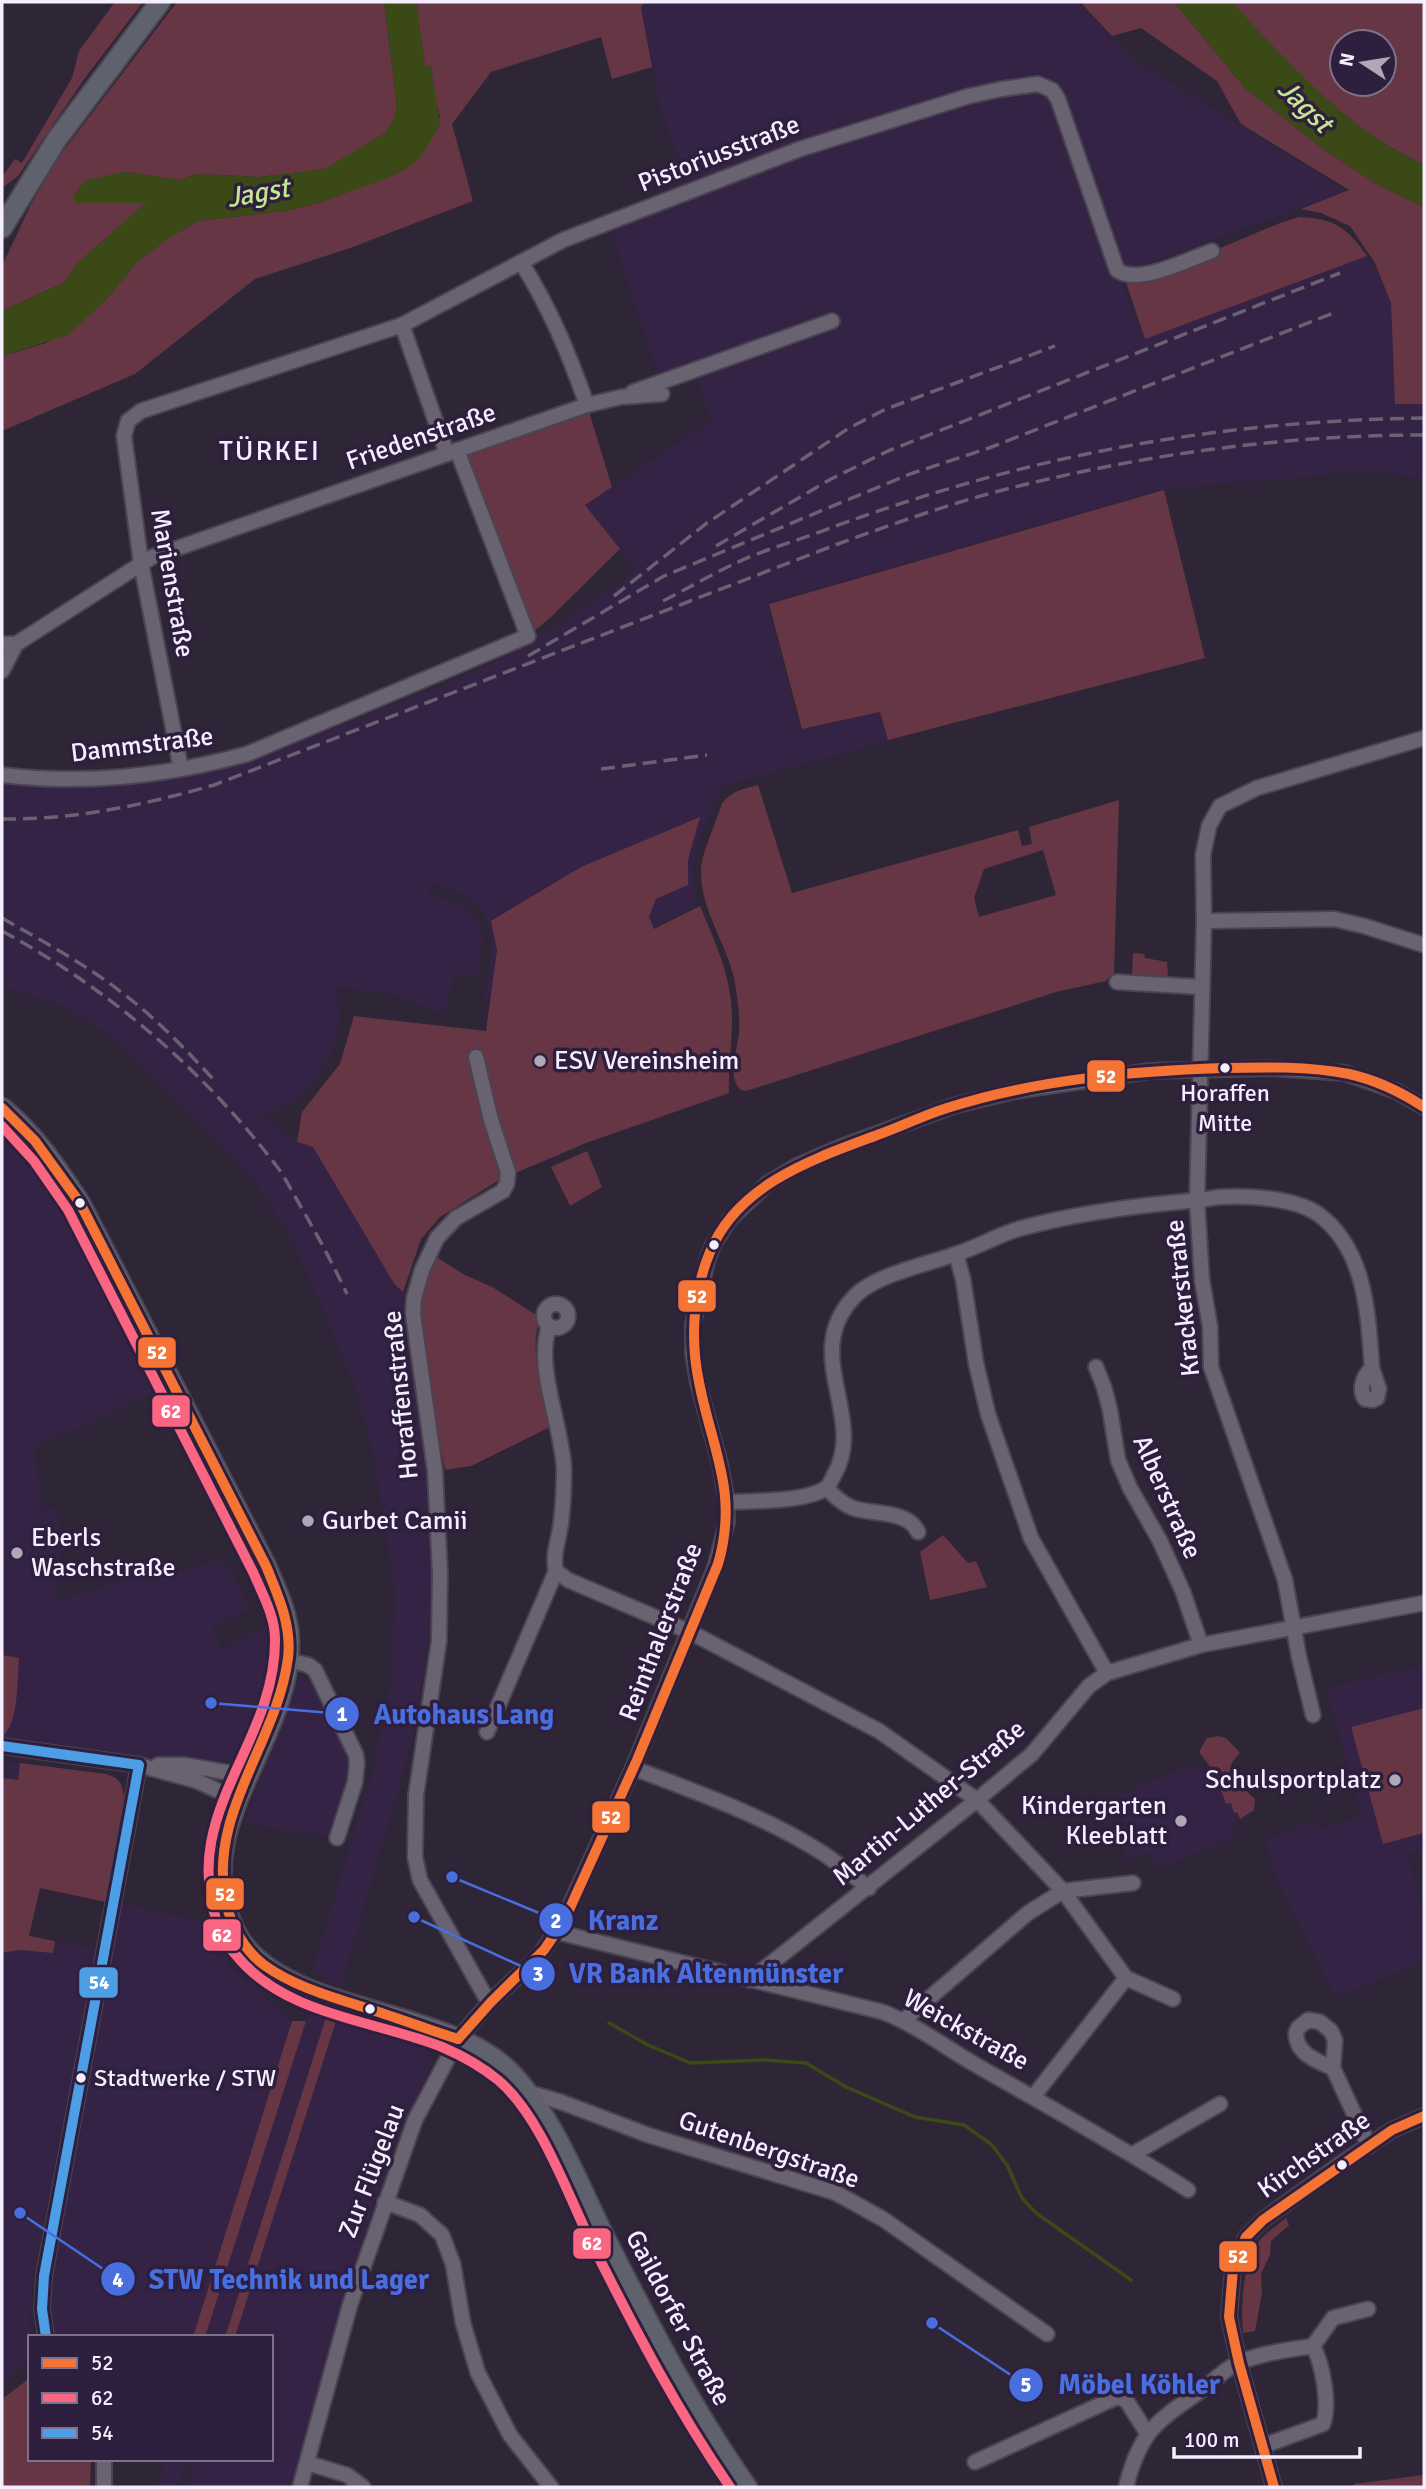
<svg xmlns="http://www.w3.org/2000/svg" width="1426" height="2489" font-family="Signika,sans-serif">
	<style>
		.built { fill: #342345 }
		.green { fill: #663645; fill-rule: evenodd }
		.water { fill: #3b4917 }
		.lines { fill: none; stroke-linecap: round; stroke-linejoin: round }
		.stream { stroke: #3b4917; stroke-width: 3.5 }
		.minor-casing { stroke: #4a4452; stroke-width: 18 }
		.major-casing { stroke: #4a4452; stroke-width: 23 }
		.minor { stroke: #696270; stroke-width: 14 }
		.major { stroke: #5f626d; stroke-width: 19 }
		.rail { stroke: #6a6271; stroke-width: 3.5; stroke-dasharray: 14 7; stroke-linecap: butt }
		.bus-1-casing { stroke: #2d1f3d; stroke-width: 16 }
		.bus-2-casing { stroke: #2d1f3d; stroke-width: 16 }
		.bus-3-casing { stroke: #2d1f3d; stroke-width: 16 }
		.bus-1 { stroke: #f57335; stroke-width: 10 }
		.bus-2 { stroke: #fa6682; stroke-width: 10 }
		.bus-3 { stroke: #4d9ee5; stroke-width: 10 }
		.poi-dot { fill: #afa8b8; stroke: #2d1f3d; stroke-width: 2.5 }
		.bus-dot { fill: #f4eefe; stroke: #2d1f3d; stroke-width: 2.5 }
		.labels { text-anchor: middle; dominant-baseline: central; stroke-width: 7; stroke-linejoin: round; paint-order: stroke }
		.bus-label { font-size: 24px; fill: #f4eefe; stroke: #2d1f3d }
		.street-label { font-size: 26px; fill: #f4eefe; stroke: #2d1f3d }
		.poi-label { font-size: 26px; fill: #f4eefe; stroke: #2d1f3d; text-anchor: start }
		.water-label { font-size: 28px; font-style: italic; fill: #c6e590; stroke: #2d1f3d }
		.neighbourhood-label { font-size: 28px; letter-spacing: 2px; fill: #f4eefe; stroke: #2d1f3d }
		.leader { fill: none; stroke: #486ee0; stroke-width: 2.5 }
		.callout-dot { fill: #486ee0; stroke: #2d1f3d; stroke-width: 2.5 }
		.mark-label { font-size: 21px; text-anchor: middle; font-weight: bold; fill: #fff }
		.callout-label { font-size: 28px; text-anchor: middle; font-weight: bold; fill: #486ee0; stroke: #2d1f3d; stroke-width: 7; stroke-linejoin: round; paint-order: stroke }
		.line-badge { stroke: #2d1f3d; stroke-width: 2.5 }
		.badge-label { font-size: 19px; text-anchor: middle; font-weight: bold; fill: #fff }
	</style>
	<rect width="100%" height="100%" fill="#2e2636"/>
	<g class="built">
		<path d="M644,2H1078L1133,59L1347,191L1119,274L1144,339L1367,256L1399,302L1424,333V479L1371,471L1163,489L768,603L800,730L880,712L888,741L727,785L720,792L698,841L692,869L697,906L484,1002L492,943L487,921L478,906L462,894L429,882V896L447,899L461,905L472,913L480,926L483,937L477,975L454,974L445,1015L387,993L336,987L340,1016L335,1045L318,1077L296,1101L262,1117L297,1142L313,1147L395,1285L403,1292L411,1371L421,1406L431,1480L435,1592L422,1682L405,1768L340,1988L312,1971L373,1771L393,1672L394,1616L395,1595L373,1453L355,1387L324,1311L288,1232L252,1178L141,1062L103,1031L55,1002L2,987V782L80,788L142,782L189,772L294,744L439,687L498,660L552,629L637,571L585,505L711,420L693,363L657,373L611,230L623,207L687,182L661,109L641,8Z"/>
		<path d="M2,1123L18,1137L48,1180L80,1232L162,1388L79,1428L34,1445L42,1509L55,1507L63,1539L57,1601L142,1576L144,1582L190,1569L189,1566L195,1568L219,1560L223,1567L229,1564L249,1609L212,1627L221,1649L273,1623H288L289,1640L258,1750L248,1747L237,1758L224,1761L221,1771L2,1746Z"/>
		<path d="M1424,1665V1850L1409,1854L1424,1922V1961L1343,1995L1334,1993L1277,1879L1265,1840L1317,1819L1321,1830L1361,1815L1326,1688Z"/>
		<path d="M300,1677L313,1682L320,1677L356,1755L337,1838L244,1824L294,1684Z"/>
		<path d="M2,1761L20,1763L18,1780L2,1778Z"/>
		<path d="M1176,1770H1221L1225,1781L1219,1784L1226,1804L1231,1803L1234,1813L1237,1812L1240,1819L1230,1824L1235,1837L1157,1869L1149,1851L1128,1861L1116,1832L1126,1822L1116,1797Z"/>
		<path d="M120,1903L205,1922L217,1948L231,1968L292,2021L193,2337H52L48,2293L51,2266Z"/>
		<path d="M55,1941L97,1949L34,2272L29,2321L32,2337H30V2365L17,2368L2,2383V1953L19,1950L52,1952Z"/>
		<path d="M331,2010L412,2036L421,2041L431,2056L429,2070L390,2159L349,2278L292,2487H187L196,2459H271V2337H235L337,2019Z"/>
		<path d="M308,2011L327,2014L279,2165L224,2337H205L306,2021Z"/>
		<path d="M166,2459H186L177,2487H156Z"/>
	</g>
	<g class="green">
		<path d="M115,2H143L85,78L18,176L2,188V177L15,159L22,163L72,78L79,51Z"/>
		<path d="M177,2H384L397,106L394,119L385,133L326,169L259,177L197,174L181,180L124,172L147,202L79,262L63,283L2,311V266L31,204L60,155Z"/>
		<path d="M416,2H644L641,8L652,67L612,79L601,37L491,72L452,124L473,201L350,248L255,279L135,374L2,431V356L46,343L104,302L138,261L170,237L198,221L284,211L319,203L406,169L440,117L434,94L431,66L425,67Z"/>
		<path d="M1085,2H1174L1245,88L1326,151L1380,186L1424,207V404H1395L1391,303L1375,263L1350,226L1321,213L1301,209L1349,190L1241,124L1217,81L1141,28L1112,36L1082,4Z"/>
		<path d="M1231,2H1424V164C1347,131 1288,62 1231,2ZM1342,42H1384V84H1342Z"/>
		<path d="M1299,217C1335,219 1347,227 1367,256L1145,339L1126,282L1211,252L1280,223Z"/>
		<path d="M587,405L612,487L585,505L620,549L551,617L528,636L457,450Z"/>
		<path d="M1164,490L1205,658L888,740L880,712L802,729L769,604Z"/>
		<path d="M758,785L792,893L1018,830L1022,846L1032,844L1029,827L1119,800L1114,973L1106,981L1056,992L746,1091L741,1090C726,1077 738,1049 739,1032C740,1019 738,1003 736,989C731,948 700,913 701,870C701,855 717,820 722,803C732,791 743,789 758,785ZM1043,850L1056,895L979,917L974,898L984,869Z"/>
		<path d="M700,817L688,860V885L656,899L649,917L654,929L700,906C716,944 733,980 732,1022C732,1046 728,1069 729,1093L586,1143L499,1180L440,1217L421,1239L403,1292L395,1285L313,1147L297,1142L302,1112L340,1064L354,1016L486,1031L497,950L491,921L581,867Z"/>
		<path d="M1133,953L1144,954L1145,958L1167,962L1168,977L1132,974Z"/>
		<path d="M587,1151L602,1187L570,1206L551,1167Z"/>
		<path d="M433,1255L463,1274L494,1288L541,1318C527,1346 544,1398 550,1427L471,1466L445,1470L417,1320L419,1288Z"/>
		<path d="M943,1535L968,1563L976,1561L987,1587L930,1600L920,1552Z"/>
		<path d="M2,1655L19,1658C17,1680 19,1723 2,1737Z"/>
		<path d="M1424,1708V1833L1383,1844L1351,1727Z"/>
		<path d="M1218,1736L1226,1738L1240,1753C1216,1776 1241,1784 1255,1799L1254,1810L1240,1819L1237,1812L1234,1813L1231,1803L1226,1804L1219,1784L1225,1780L1221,1770L1212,1769L1199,1752L1207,1738Z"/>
		<path d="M20,1763L106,1774C120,1778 123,1785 124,1799L106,1902L40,1888L29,1936L55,1941L53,1953L19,1950L2,1953V1778L18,1780Z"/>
		<path d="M327,2014L337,2018L235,2337H225Z"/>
		<path d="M292,2021H306L205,2337H193Z"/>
		<path d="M1286,2218L1289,2225L1271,2241L1270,2255L1261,2274L1262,2293L1255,2331L1243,2333C1241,2306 1242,2268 1257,2244C1263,2234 1277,2226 1286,2218Z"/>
		<path d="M30,2378V2459H91L90,2487H2V2399Z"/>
		<path d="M1424,2463V2487H1354V2484L1423,2475Z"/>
	</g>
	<g class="water">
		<path d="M384,2H416L425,66L431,65L440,125L420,158L406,169L388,178L319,203L284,211L198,221L170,237L138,261L104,302L68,335L2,356V311L63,283L79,262L145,203H76L73,197L85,180L124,172L181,180L197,174L259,177L325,169L385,133L394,119L397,106Z"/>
		<path d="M1174,2H1231C1289,61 1346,131 1424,164V207L1380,186L1326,151L1245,88Z"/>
	</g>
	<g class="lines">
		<path class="stream" d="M609,2023L648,2045L690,2063L765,2060L806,2063L846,2087L915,2117L964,2125L992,2145L1007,2165L1022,2198L1036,2213L1131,2280"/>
		<g class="minor-casing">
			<g id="minor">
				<path d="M521,262C550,308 569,354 587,405"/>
				<path d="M402,325L447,454"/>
				<path d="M633,392L832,321"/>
				<path d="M2,644H16L152,557L587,405L621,397L662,394"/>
				<path d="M2,671L16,644"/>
				<path d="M181,769L141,563L124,436L128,421L141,411L402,325L563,240L800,149L969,96L1002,89L1038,84L1052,90L1058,99L1117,270C1137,286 1189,259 1212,251"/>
				<path d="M2,775C84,785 167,776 247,754L528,636L457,450"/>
				<path d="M1204,921L1334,919L1364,926L1424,945"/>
				<path d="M1117,982L1201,987"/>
				<path d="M476,1057L491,1120L508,1172L507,1183L503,1191L456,1218L437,1238L422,1270L414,1298L413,1314L435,1471L440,1573L439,1641L416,1795L415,1857L420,1880L489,2003"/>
				<path d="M956,1254L963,1279L976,1363L988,1414L1031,1538L1107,1673"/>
				<circle cx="556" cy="1316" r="12"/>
				<path d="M1096,1367L1104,1387L1110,1410L1118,1460L1130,1488L1160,1541L1183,1592L1201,1645"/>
				<path d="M1372,1368L1379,1389L1377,1398L1373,1400L1365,1399C1358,1389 1364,1375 1372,1368Z"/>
				<path d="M827,1488C834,1496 842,1504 853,1508C874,1515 908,1510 918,1532"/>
				<path d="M727,1502C751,1501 807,1502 826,1488C829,1486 832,1479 834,1475C868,1418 798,1352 856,1295C876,1275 927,1264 953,1255C977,1248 999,1234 1022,1228C1077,1213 1132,1206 1189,1201C1199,1201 1210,1198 1220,1197C1247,1195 1295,1198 1318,1214C1366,1249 1368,1314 1372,1368"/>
				<path d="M556,1571L568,1580L690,1632L879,1731L977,1800L1063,1891L1126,1978L1173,1999"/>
				<path d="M288,1660L308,1665L315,1670L356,1755L357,1763L355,1782L337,1838"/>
				<path d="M1313,1715L1299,1657L1285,1580L1211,1367L1210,1326L1202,1280L1197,1201L1204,921L1203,855L1209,826L1220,806L1257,788L1424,738"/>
				<path d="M487,1732L556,1571C552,1555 559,1539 561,1523C563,1506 564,1487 564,1469C562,1425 535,1368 549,1326"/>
				<path d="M2,1746L139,1765L197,1781L238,1800"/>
				<path d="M158,1765H185L247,1776"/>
				<path d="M633,1768C696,1792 759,1814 816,1849C835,1860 851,1875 869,1888"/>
				<path d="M557,1932L883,2012C916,2025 945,2047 976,2065C1047,2106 1119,2145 1188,2190"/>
				<path d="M750,1980L977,1800L1032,1754L1089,1686L1107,1673L1201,1645L1424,1603"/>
				<path d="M904,2020L1028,1913L1063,1891L1133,1883"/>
				<path d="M1333,2068C1317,2061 1296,2054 1296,2033L1298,2028L1308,2020L1320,2022L1331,2031L1335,2040L1333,2068L1369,2146"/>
				<path d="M527,2092L561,2102L648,2135L836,2193L883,2219L1047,2334"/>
				<path d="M1033,2097L1126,1978"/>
				<path d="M1133,2154L1220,2104"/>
				<path d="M385,2202L420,2215L442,2235L453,2264L463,2323L478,2373L510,2435L551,2487"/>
				<path d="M46,2337L42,2309L44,2276L139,1765"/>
				<path d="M1313,2346L1333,2318L1368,2309"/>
				<path d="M104,2459V2487"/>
				<path d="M975,2462L1117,2397L1126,2400L1147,2433"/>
				<path d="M307,2463L347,2475L363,2487"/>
				<path d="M300,2487L350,2305L415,2120L458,2039L489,2003L540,1955L562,1923L633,1768L715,1568L727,1522V1502L720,1464L698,1383L693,1354V1324L707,1261L713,1245L729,1220L767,1184L797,1166L841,1147L953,1106L1015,1091L1150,1071L1270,1068L1345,1073L1396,1091L1424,1107"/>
				<path d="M1126,2487C1140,2433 1154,2423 1199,2392C1212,2383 1224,2369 1238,2363C1261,2353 1288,2350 1313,2346C1323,2365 1330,2405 1323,2424L1263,2446"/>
				<path d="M1274,2487L1239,2363L1229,2317L1233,2269L1246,2237L1263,2220L1342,2163L1392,2130L1424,2116"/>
			</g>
		</g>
		<g class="major-casing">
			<g id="major">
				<path d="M2,228L57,139L160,2"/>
				<path d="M2,1108C35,1135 57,1168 80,1203L266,1566C276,1590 288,1613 289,1639C293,1740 182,1829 236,1933C280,2015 446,2006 510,2072C552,2115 578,2183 604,2236C648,2322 691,2408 747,2487"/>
			</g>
		</g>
		<use href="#minor" class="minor"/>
		<use href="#major" class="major"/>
		<g class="rail">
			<path d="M716,546L831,479L888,451L1340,273"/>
			<path d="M614,596L707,523L849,428L886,409L1055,346"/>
			<path d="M663,601C687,589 710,575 734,564C765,549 800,540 833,527C1030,455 1215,421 1424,418"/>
			<path d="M528,656L664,576L910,474L989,448L1336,312"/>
			<path d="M601,769L707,755"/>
			<path d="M2,819C75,820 144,805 214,785L835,545C896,523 959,500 1023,485C1154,453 1289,435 1424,435"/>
			<path d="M2,918C44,942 87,965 125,995C158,1020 187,1051 215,1081"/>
			<path d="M2,931C109,989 201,1068 275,1164C284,1175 290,1188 297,1200C315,1231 332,1262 347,1294"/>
		</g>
		<g class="bus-1-casing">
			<g id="bus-1">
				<path d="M2,1108L35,1141L80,1203L266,1566C278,1595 292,1626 288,1658C277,1743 207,1814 226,1902C231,1926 244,1950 264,1965C296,1988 336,1998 372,2010C401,2019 429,2030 458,2039"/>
				<path d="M458,2039L491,2002L544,1950L565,1919L637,1760L718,1564C739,1492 712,1450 699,1382C690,1339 693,1293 710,1252C738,1183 816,1158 880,1134C903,1126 924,1115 947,1108C1035,1080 1131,1071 1223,1068C1265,1067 1308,1066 1349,1074C1376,1080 1401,1092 1424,1107"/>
				<path d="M1274,2487L1239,2363L1229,2317L1233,2269L1246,2237L1263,2220L1392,2130L1424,2116"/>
			</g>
		</g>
		<g class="bus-2-casing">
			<path id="bus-2" d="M2,1126L34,1161L68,1210L253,1572C262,1593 275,1616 275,1639C276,1749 172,1816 222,1936C225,1944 231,1949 236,1955C285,2016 375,2020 442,2047C463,2056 481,2066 498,2080C540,2115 567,2193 591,2242C633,2326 677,2410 730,2487"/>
		</g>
		<g class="bus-3-casing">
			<path id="bus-3" d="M2,1746L139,1765L44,2276L42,2309L46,2337"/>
		</g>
		<use href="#bus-1" class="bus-1"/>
		<use href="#bus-2" class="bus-2"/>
		<use href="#bus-3" class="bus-3"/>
	</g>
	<g class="poi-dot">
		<circle cx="540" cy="1061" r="7"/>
		<circle cx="308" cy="1521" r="7"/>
		<circle cx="17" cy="1553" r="7"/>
		<circle cx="1395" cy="1780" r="7"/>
		<circle cx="1181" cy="1821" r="7"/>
	</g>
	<g class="bus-dot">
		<circle cx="1225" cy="1068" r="6"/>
		<circle cx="80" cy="1203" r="6"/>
		<circle cx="714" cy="1245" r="6"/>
		<circle cx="370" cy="2009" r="6"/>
		<circle cx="81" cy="2078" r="6"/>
		<circle cx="1342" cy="2165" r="6"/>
	</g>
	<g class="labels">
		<g class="bus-label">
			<text x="1225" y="1093">Horaffen<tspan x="1225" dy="30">Mitte</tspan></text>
			<text x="94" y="2078" text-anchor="start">Stadtwerke / STW</text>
		</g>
		<g class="street-label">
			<text transform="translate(719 154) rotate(-21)">Pistoriusstraße</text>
			<text transform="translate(421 437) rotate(-19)">Friedenstraße</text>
			<text transform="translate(172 583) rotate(80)">Marienstraße</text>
			<text transform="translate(142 745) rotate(-7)">Dammstraße</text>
			<text transform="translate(1183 1298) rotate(-96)">Krackerstraße</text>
			<text transform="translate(401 1395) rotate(-96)">Horaffenstraße</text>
			<text transform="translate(1167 1497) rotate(66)">Alberstraße</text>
			<text transform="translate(661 1632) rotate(-69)">Reinthalerstraße</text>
			<text transform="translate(929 1803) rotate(-40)">Martin-Luther-Straße</text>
			<text transform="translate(966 2030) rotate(29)">Weickstraße</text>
			<text transform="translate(769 2150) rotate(19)">Gutenbergstraße</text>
			<text transform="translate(1314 2155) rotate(-35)">Kirchstraße</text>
			<text transform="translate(372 2171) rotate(-69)">Zur Flügelau</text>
			<text transform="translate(678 2318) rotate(62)">Gaildorfer Straße</text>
		</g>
		<g class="poi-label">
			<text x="554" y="1061">ESV Vereinsheim</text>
			<text x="322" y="1521">Gurbet Camii</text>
			<text x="31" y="1538">Eberls<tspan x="31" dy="30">Waschstraße</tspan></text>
			<text x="1381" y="1780" text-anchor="end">Schulsportplatz</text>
			<text x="1167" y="1806" text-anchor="end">Kindergarten<tspan x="1167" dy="30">Kleeblatt</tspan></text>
		</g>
		<g class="water-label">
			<text transform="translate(1305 106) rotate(44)">Jagst</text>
			<text transform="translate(258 193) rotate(-10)">Jagst</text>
		</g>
		<g class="neighbourhood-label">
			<text x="270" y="451">TÜRKEI</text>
		</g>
	</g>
	<path class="leader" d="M211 1703L342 1714M452 1877L556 1920M414 1917L538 1974M20 2213L118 2279M932 2323L1026 2385"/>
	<g class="callout-dot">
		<circle cx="211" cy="1703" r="7"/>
		<circle cx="452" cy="1877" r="7"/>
		<circle cx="414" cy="1917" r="7"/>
		<circle cx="20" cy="2213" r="7"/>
		<circle cx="932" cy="2323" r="7"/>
		<circle cx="342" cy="1714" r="18"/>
		<circle cx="556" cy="1920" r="18"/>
		<circle cx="538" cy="1974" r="18"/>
		<circle cx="118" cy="2279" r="18"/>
		<circle cx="1026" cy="2385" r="18"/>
	</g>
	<g class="mark-label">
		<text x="342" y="1721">1</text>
		<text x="556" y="1928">2</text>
		<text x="538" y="1981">3</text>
		<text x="118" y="2287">4</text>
		<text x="1026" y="2392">5</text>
	</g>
	<g class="callout-label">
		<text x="464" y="1724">Autohaus Lang</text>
		<text x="623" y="1930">Kranz</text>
		<text x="706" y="1983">VR Bank Altenmünster</text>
		<text x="289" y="2289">STW Technik und Lager</text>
		<text x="1139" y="2394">Möbel Köhler</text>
	</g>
	<g class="line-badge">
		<rect x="1086" y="1059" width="40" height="34" rx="7" fill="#f57335"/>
		<rect x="677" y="1279" width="40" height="34" rx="7" fill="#f57335"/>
		<rect x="137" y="1336" width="40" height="33" rx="7" fill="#f57335"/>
		<rect x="151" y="1394" width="40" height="34" rx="7" fill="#fa6682"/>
		<rect x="591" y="1800" width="40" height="34" rx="7" fill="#f57335"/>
		<rect x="205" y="1877" width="40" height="34" rx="7" fill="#f57335"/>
		<rect x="202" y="1918" width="40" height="34" rx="7" fill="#fa6682"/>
		<rect x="78" y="1966" width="41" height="33" rx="7" fill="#4d9ee5"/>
		<rect x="572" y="2227" width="40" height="33" rx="7" fill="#fa6682"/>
		<rect x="1218" y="2240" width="40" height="33" rx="7" fill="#f57335"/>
	</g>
	<g class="badge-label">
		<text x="1106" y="1083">52</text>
		<text x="697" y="1303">52</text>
		<text x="157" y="1359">52</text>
		<text x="171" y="1418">62</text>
		<text x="611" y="1824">52</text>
		<text x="225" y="1901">52</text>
		<text x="222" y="1942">62</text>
		<text x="99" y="1989">54</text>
		<text x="592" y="2250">62</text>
		<text x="1238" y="2263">52</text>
	</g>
	<rect width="1426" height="2489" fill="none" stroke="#f4eefe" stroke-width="7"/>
	<rect x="28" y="2335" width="245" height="126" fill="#2d1f3d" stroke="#7d728a" stroke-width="2"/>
	<rect x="42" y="2358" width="35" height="10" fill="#f57335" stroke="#7d728a" stroke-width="2"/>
	<text x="91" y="2370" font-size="21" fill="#f4eefe">52</text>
	<rect x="42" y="2393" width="35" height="10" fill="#fa6682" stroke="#7d728a" stroke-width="2"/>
	<text x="91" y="2405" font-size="21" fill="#f4eefe">62</text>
	<rect x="42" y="2428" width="35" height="10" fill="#4d9ee5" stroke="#7d728a" stroke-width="2"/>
	<text x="91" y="2440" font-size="21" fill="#f4eefe">54</text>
	<g transform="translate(1363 63) rotate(282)"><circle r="33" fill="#2d1f3d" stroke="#7d728a" stroke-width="2"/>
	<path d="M0-5L12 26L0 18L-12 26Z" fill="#afa8b8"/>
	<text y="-10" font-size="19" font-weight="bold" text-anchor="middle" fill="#f4eefe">N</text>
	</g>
	<path d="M1174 2447v10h186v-10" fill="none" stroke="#f4eefe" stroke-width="3.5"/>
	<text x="1184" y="2447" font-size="21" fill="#f4eefe" stroke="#2d1f3d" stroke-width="5" paint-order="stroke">100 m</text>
</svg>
